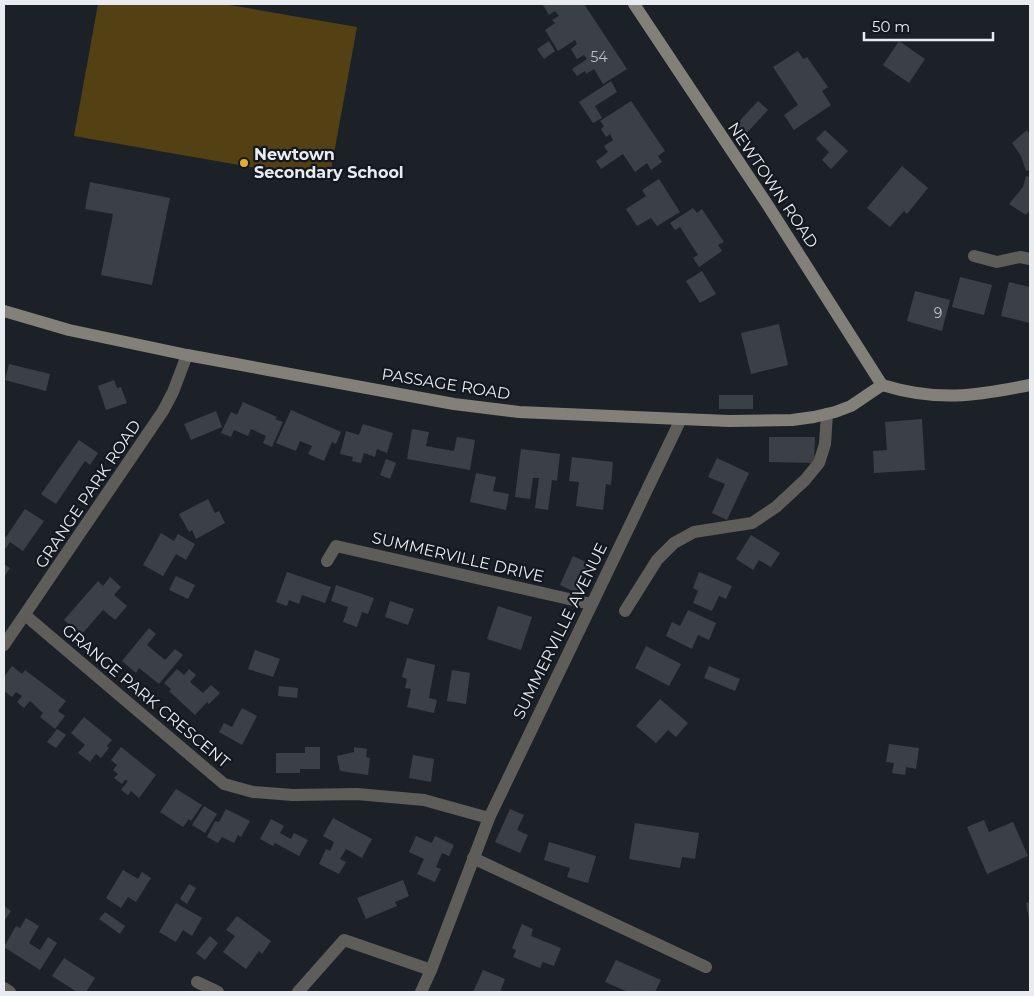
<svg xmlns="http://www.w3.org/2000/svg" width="1034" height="996" font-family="Montserrat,sans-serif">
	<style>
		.green { fill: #534114 }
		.building { fill: #3b4047 }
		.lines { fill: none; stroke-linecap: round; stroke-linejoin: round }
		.street { stroke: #5f5d59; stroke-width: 12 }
		.secondary { stroke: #828079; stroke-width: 12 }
		.poi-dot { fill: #dfb034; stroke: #13181e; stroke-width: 2 }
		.labels { text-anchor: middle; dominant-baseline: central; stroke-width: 4.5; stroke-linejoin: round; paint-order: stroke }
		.number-label { font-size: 14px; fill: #bdc0c6 }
		.poi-label { font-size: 16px; font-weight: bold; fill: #e8ebf0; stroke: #13181e; text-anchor: start }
		.street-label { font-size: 16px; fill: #e8ebf0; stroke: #13181e }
	</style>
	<rect width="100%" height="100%" fill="#1c2128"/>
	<path class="green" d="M98,4H224L357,27L329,181L74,136Z"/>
	<g class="building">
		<path d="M545,4H584L627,69L603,84L594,69L586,74L585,71L577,76L572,69L587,59L584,55L577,59L571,49L577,44L575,40L558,51L545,30L555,23L552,20L559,16L555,11L549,15L543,5Z"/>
		<path d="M549,41L555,51L544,59L537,49Z"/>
		<path d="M899,41L925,59L909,83L883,65Z"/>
		<path d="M798,51L803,59L807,57L828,87L822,91L831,105L794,130L784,115L798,105L773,67Z"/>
		<path d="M611,81L617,92L595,106L602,118L593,123L579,102Z"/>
		<path d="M631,101L665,151L658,156L662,162L651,170L647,163L635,172L623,154L601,169L596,161L608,152L604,146L613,140L610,134L606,137L601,129L604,126L600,121Z"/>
		<path d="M758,101L768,110L743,137L733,128Z"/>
		<path d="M825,130L848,151L831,169L822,160L829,152L816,139Z"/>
		<path d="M1027,130L1030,135V170L1026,171L1021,156L1012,143Z"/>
		<path d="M902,166L928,188L907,214L904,211L890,227L867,208Z"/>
		<path d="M1026,176L1030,177V210L1026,215L1009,204L1023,187Z"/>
		<path d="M659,179L680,212L657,226L651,218L637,226L626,209L646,196L642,190Z"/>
		<path d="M90,182L170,198L152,285L101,275L113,214L85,209Z"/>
		<path d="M693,208L697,213L702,209L724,242L718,245L722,251L699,267L693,258L698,255L680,227L675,230L670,223Z"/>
		<path d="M702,271L716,294L700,303L686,281Z"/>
		<path d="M960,277L992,285L984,315L952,307Z"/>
		<path d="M1009,282L1030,287V323L1001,316Z"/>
		<path d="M915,291L950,300L942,331L907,321Z"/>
		<path d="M779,324L788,365L751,374L741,333Z"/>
		<path d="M9,364L50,374L46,391L5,380Z"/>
		<path d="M114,380L117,388L121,387L127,403L106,410L98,386Z"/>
		<rect x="719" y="395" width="34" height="14"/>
		<path d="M243,402L277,417L275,419L283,422L272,447L263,443L266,436L251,429L248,436L234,430L231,437L221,433L231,412L237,415Z"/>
		<path d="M291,410L341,432L336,444L332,442L324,461L308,454L312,446L300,441L296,451L276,443Z"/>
		<path d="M216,411L222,427L191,440L184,424Z"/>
		<path d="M922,419L925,470L874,473L873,451L887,450L885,422Z"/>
		<path d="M363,424L393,433L387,453L377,449L375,457L364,453L361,463L352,461L353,457L340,454L346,431L359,435Z"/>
		<path d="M412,429L429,432L426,446L454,451L457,437L475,440L470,470L407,459Z"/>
		<path d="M769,437H815L814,463L769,462Z"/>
		<path d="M79,440L98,453L90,465L85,461L56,504L41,494Z"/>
		<path d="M521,449L560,454L557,481L552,480L548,510L535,508L539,478H533L530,499L515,497Z"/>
		<path d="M572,457L613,462L611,485L606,484L603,510L576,506L579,482L569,481Z"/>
		<path d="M717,458L749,473L727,520L712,513L725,484L708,477Z"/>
		<path d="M386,459L396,463L390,479L380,475Z"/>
		<path d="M476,473L496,477L493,491L509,494L506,510L470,502Z"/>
		<path d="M208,499L215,513L219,511L225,523L196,539L192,530L189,532L179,514Z"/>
		<path d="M25,509L44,521L23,551L10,542L6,548L4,547V535L6,537Z"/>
		<path d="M161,533L174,541L178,534L195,544L186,560L176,554L163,576L143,565Z"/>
		<path d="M751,535L780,553L771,567L759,560L753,570L736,559Z"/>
		<path d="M573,556L592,565L579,594L560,585Z"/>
		<path d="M4,564L10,568L4,577Z"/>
		<path d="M287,572L331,587L325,603L302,595L299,604L289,600L287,606L276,602Z"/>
		<path d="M699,572L732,586L726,599L719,596L712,611L693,603L698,591L693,588Z"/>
		<path d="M176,576L195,585L188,599L169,590Z"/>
		<path d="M110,577L121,587L114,595L127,606L115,620L103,610L81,635L64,620L98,581L103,586Z"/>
		<path d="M336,585L374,598L368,614L362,612L357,627L343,622L348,607L331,601Z"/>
		<path d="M390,601L414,609L408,625L385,617Z"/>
		<path d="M498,606L532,617L521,650L487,639Z"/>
		<path d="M688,610L716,623L709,640L698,635L692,649L666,636L672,622L680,626Z"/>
		<path d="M149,628L156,634L147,645L165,660L175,649L183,655L159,684L139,668L136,673L122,661Z"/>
		<path d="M646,646L681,664L669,686L635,668Z"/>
		<path d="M255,650L280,659L273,677L248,669Z"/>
		<path d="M407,658L435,665L429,698L437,700L434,713L407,707L411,689L405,688L407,679L402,677Z"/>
		<path d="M12,666L22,674L25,670L66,701L58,711L65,716L55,729L40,717L43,713L30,701L24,708L17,702L22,696L16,692L12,697L4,691V677Z"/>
		<path d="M709,666L740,679L735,691L704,678Z"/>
		<path d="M177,669L184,675L189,669L196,675L190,682L203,693L211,685L220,693L209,704L207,702L195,715L169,691L171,689L164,683Z"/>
		<path d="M452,670L470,673L466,704L447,701Z"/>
		<path d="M279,686L298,688L297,698L278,696Z"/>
		<path d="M660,699L688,723L676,737L668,730L656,743L636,726Z"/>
		<path d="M242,708L257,716L242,745L219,732L224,723L232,727Z"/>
		<path d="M84,717L112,740L107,746L109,748L101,758L96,754L90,762L78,753L85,745L71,733Z"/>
		<path d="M57,729L66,735L56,748L47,742Z"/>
		<path d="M889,744L919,748L916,769L906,767L905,775L892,773L894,763L886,762Z"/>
		<path d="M121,747L156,775L139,798L131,791L128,795L121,790L128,781L125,780L122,784L114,778L118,774L113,770L117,765L111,760Z"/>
		<path d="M305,747H320V769H300V773H276V753H305Z"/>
		<path d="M354,747L367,749L366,757L370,758L368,775L340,771L337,756L354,752Z"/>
		<path d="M413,755L434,759L431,782L409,778Z"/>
		<path d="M176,789L202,805L191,821L189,819L183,827L160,812Z"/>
		<path d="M204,806L217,814L205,833L192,825Z"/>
		<path d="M226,809L250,821L241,837L238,835L234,843L222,837L218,843L207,837L215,821L219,822Z"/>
		<path d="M510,809L524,815L517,830L528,835L520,853L495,842Z"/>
		<path d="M333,818L372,839L362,858L346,849L340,859L346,862L339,874L319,864L326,849L330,851L334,842L323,836Z"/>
		<path d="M271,819L284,826L280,833L291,839L294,833L308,840L299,856L275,843L273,846L260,839Z"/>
		<path d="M984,820L989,832L1013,822L1028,856L987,874L967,827Z"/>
		<path d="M635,823L699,833L695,859L682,857L680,868L629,859Z"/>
		<path d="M416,836L432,843L435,836L454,845L449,856L442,853L436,867L441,869L435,882L417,874L424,859L409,852Z"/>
		<path d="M549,842L596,856L588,883L567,877L570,868L544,860Z"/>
		<path d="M123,870L138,879L142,872L151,878L136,902L128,897L121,908L106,898Z"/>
		<path d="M403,880L409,896L395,902L397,906L366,919L357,898Z"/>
		<path d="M189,884L196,888L187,904L180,899Z"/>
		<path d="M1030,902V919H1029L1026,903Z"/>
		<path d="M176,903L202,918L192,936L183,930L176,942L159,932Z"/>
		<path d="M4,906L11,911L4,921Z"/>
		<path d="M105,912L125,926L120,934L99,919Z"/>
		<path d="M237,916L271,941L262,954L259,951L246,969L223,952L235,936L226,930Z"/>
		<path d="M26,918L39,926L29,943L40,950L48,937L57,943L40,970L4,947L16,926L20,928Z"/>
		<path d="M522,924L533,929L531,936L561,948L554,966L543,962L540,968L513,957L516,950L512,948Z"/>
		<path d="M210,936L218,943L205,960L196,953Z"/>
		<path d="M64,958L95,978L86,992H77L52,976Z"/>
		<path d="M616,960L661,980L655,992H628L605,982Z"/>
		<path d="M483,970L505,979L500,992H473Z"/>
	</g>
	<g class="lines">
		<g class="street">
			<path d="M974,256L997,262L1020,257L1030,259"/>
			<path d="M327,561L336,546L591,604"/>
			<path d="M625,611L657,560L674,543L694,532L752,523L776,507L805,480L819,463L825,444L827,414"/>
			<path d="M25,615L224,784L253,792L293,795L357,794L424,800L489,818"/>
			<path d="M4,645L163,411L173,392L187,355"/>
			<path d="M473,858L706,967"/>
			<path d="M197,982L218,992"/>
			<path d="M4,988L10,992"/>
			<path d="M298,992L344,940L431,970"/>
			<path d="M421,992L431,970L489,818L681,419"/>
		</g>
		<g class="secondary">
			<path d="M634,4L767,204L882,385"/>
			<path d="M4,311L69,330L187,355L454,404L519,412L681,419L729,421L792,420L814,417L835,412L851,406L882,385"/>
			<path d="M882,385C938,402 975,396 1030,385"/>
		</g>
	</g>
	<circle class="poi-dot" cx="244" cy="163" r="5"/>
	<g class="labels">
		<g class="number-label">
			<text x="599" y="57">54</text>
			<text x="938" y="313">9</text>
		</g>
		<g class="poi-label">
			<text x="254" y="154">Newtown<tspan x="254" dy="18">Secondary School</tspan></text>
		</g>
		<g class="street-label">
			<text transform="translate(773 185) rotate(56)">NEWTOWN ROAD</text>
			<text transform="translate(446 384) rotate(9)">PASSAGE ROAD</text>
			<text transform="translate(88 494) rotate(-56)">GRANGE PARK ROAD</text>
			<text transform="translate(458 557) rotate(13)">SUMMERVILLE DRIVE</text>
			<text transform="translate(560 631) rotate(-64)">SUMMERVILLE AVENUE</text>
			<text transform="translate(146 696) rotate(40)">GRANGE PARK CRESCENT</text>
		</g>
	</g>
	<rect width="1034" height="996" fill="none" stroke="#e8ebf0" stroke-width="10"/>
	<path d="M864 32v8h129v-8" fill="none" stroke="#e8ebf0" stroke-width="2.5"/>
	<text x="872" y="32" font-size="15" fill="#e8ebf0" stroke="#13181e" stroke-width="4" paint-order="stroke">50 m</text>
</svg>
